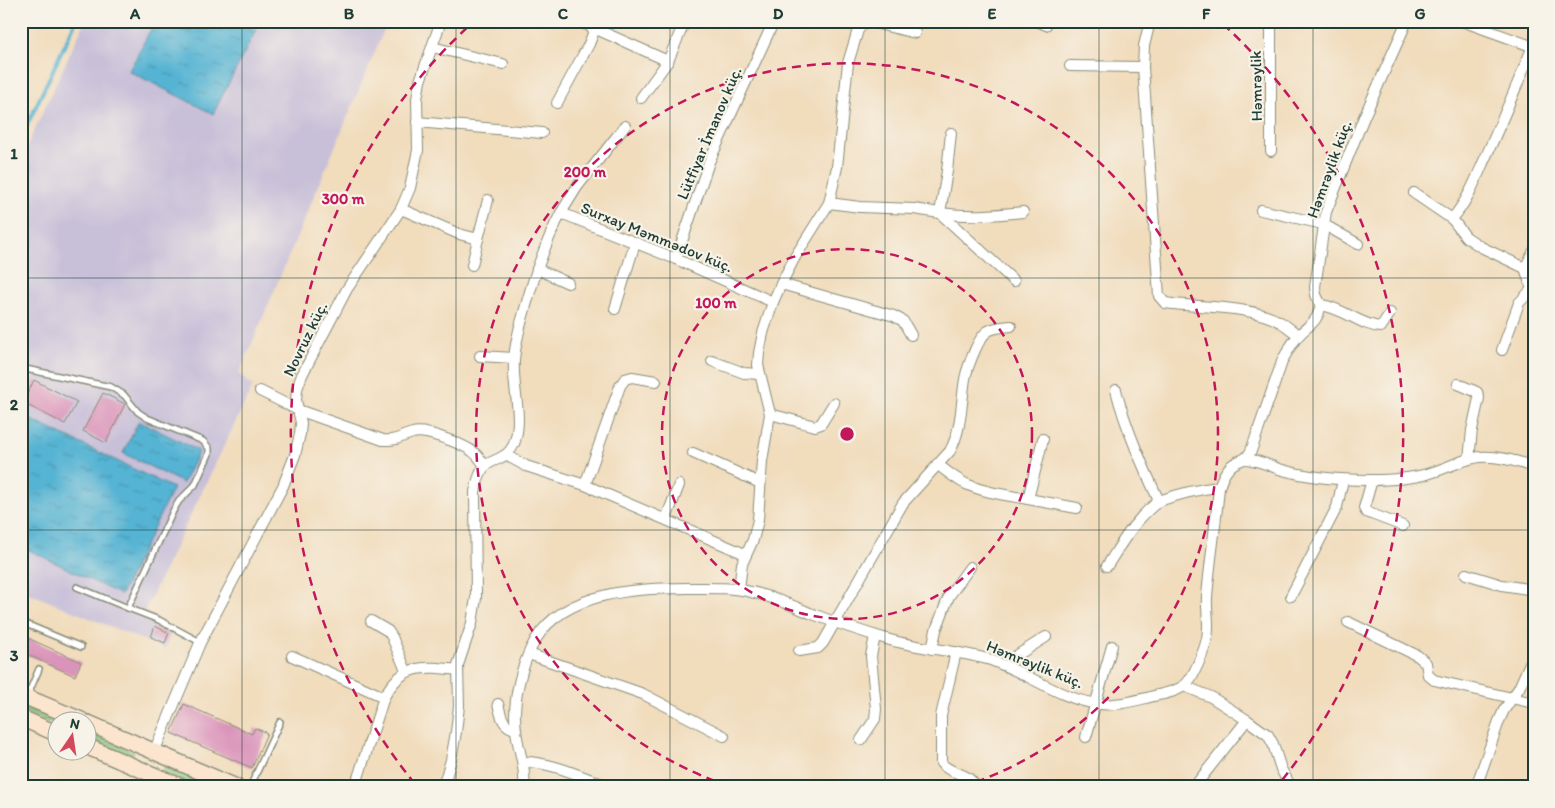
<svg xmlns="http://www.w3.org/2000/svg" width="1555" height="808" font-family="Itim,sans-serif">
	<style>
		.industrial { fill: #c8bfd8 }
		.grass { fill: #89c67b; stroke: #548258 }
		.water { fill: url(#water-ripples); stroke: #3a7884 }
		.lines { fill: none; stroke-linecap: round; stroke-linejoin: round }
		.stream { stroke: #55b3d3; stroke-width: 4 }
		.building { fill: #da93ba }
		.service-casing { stroke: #888c78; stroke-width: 8 }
		.minor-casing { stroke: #888c78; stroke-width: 12 }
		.secondary-casing { stroke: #888c78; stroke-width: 18 }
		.service { stroke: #fff; stroke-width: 5 }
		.minor { stroke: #fff; stroke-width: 10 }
		.secondary { stroke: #fce5cf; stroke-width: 15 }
		.grid { fill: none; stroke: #1f3d34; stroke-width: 1; stroke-opacity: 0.55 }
		.ring { fill: none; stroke: #c2185b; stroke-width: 2.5; stroke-dasharray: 9 6 }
		.labels { text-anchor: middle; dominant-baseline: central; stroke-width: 4.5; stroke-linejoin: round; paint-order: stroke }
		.street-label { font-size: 16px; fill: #1f3d34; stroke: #f7f3e8 }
		.centre { fill: #c2185b; stroke: #f7f3e8; stroke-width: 2.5 }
		.ring-label { font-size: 15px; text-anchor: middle; font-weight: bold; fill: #c2185b; stroke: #f7f3e8; stroke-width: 4.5; stroke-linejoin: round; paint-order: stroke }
		.neatline { fill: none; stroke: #1f3d34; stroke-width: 2 }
		.grid-label { font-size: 16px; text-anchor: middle; font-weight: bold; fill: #1f3d34 }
	</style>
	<defs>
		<pattern id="water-ripples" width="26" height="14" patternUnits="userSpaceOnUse" patternTransform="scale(1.25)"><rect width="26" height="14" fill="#55b3d3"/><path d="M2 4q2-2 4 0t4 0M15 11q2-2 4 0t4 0" fill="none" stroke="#4693ac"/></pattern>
	</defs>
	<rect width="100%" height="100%" fill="#f7f3e8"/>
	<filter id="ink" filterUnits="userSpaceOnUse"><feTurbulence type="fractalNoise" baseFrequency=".02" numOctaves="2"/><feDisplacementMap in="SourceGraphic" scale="10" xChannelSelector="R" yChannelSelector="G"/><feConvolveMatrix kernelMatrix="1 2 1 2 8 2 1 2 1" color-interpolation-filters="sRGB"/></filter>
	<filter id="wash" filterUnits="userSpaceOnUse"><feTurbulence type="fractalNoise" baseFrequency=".0096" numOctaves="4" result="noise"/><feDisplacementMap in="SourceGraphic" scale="20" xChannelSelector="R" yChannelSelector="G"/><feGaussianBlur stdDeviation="1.12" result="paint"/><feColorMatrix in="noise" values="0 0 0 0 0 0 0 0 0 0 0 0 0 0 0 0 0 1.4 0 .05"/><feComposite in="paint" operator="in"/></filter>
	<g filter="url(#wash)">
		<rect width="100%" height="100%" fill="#f1dcbc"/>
		<path class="industrial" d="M85,21H388L239,374L253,386L141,618L172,632L165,649L21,590V159Z"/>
		<g class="grass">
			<path d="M21,704L60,720H58L57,726L21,711Z"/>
			<path d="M88,732L134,752L131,758L88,739Z"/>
			<path d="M165,766L214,787H198L162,772Z"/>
		</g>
		<g class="water">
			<path d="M155,21H239L256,30L213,114L129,71Z"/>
			<path d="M21,415L173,488L121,595L21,546Z"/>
			<path d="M139,421L199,451L183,483L123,453Z"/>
		</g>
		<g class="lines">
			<path class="stream" d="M21,138L76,21"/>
		</g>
		<g id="blocks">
			<g class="building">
				<path d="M34,380L77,402L65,424L23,403Z"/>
				<path d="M103,393L125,404L106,443L83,431Z"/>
				<path d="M155,626L169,633L165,643L151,637Z"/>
				<path d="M21,635L81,662L75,676L21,652Z"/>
				<path d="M184,704L252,734L255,728L267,733L252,768L171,733Z"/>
			</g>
		</g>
	</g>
	<g filter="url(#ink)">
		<use href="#blocks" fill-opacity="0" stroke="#888c78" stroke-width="1"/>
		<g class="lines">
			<g class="service-casing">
				<g id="service">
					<path d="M21,368L111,387L124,395L138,412L147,418L203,441L209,448V454L195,485L179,501L174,509L128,608L159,620L200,642"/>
					<path d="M77,587L128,608"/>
					<path d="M21,622L81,647"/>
					<path d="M27,697L39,669"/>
					<path d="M250,787L280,722"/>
				</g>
			</g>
			<g class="minor-casing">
				<g id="minor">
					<path d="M578,21L668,61"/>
					<path d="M1037,21L1046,25"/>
					<path d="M1150,21L1144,46L1143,67L1159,296L1165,303C1198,308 1251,305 1280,322C1286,325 1292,331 1299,335"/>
					<path d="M1271,21V151"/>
					<path d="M1462,21L1534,47"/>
					<path d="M1533,46C1517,85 1501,124 1483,163C1475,182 1466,203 1452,219L1466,237L1481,247L1525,268L1532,289L1534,291"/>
					<path d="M432,47L503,64"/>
					<path d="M1070,66L1143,67"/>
					<path d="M641,98L668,61L685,21"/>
					<path d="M557,103L589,44L598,21"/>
					<path d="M417,122L542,133"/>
					<path d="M951,133L947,171L940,213C970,217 993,215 1023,212"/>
					<path d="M1414,193L1452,219"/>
					<path d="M829,203L860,207L914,209L940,213L1014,281"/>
					<path d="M401,209L459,234L478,239L488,200"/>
					<path d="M1261,210L1323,224L1358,244"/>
					<path d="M561,213L577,187L625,126"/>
					<path d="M676,259L709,162L774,21"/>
					<path d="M472,265L478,239"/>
					<path d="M1525,268L1534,251"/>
					<path d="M537,269L568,283"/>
					<path d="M781,284L894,316L903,321L911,335"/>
					<path d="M1321,305C1344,308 1361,326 1381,327L1390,313"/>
					<path d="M615,309L635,243"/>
					<path d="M1502,350L1519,303L1532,289"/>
					<path d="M480,356L514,358"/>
					<path d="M712,361L744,373L760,374"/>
					<path d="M1458,384L1477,392L1479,398L1472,430L1469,459"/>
					<path d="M1116,390C1126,429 1142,464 1159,501C1179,494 1198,489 1219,487"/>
					<path d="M260,391L298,410L383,440C400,441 399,436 413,433C425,429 462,444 472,451C478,455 481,460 485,466"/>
					<path d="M770,414L815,426L821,424L834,403"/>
					<path d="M693,453L760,483"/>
					<path d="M506,455L526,466L585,485L745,554"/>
					<path d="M1246,459C1258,460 1268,465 1279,469C1309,478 1339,480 1370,480C1388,480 1409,479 1427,474C1443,470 1458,461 1474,458C1493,454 1516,461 1534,467"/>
					<path d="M937,464C946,471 956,479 966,484C986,493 1007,495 1028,499L1043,439"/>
					<path d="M1372,480L1364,508L1366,512L1403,526"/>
					<path d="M585,485L620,386L625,379L632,377L656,381"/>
					<path d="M1028,499L1077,508"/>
					<path d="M666,519L679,485"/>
					<path d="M1107,566C1123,541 1135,519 1159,501"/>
					<path d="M1466,574L1502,585L1534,590"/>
					<path d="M739,589L742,564L753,540L758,520L762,461L770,414L758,365L759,353L763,333L773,302L781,284L795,257L829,203L837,167L848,63L858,30L863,24L870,22L915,33"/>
					<path d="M1291,596L1337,507L1343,480"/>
					<path d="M371,621L388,631L392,637L406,671"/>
					<path d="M1348,622L1418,656L1426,663L1428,675L1434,680L1534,703"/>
					<path d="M932,649L936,630L949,596L970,567"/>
					<path d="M799,651L818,648L823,643L903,503L950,451C962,429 961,403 965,379C967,369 971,359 975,350C978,343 982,335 988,331C995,327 1003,327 1011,326"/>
					<path d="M956,652L941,716V763C952,776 966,770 976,787"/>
					<path d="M529,654L643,694L724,736"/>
					<path d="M292,656L384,697"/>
					<path d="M1007,666L1016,656L1046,637"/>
					<path d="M1184,686L1211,697L1247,720L1194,787"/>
					<path d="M498,704C501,715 502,726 515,729"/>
					<path d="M1247,720L1268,735L1273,744L1281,769L1291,787"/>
					<path d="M1086,737L1112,646"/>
					<path d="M861,740L875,719L876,709L871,656L875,636"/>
					<path d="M154,752L200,643L283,486L295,455L300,434L301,423L296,400L297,389L302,375L347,289L401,209L410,188L418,150L417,99L420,81L441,21"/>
					<path d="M524,762C553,762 582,777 610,787"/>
					<path d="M355,787L384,697C402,663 424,666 458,670"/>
					<path d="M443,787L451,760L456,732L459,706L458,665L472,623L476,598L475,492C477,483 478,475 484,467C493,458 509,460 515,441C523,415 512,388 514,361C515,343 520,326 525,309C534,276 545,243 561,213L676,259L773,302"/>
					<path d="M524,787C526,765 518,751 516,730C512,702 521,664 536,639C565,591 639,588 688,588C709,588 730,587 751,592C771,596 791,605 810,613C836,623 863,632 890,640C922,649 955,650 987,659C1024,670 1060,700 1099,704C1116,706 1133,701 1150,697C1161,694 1175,693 1185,685C1193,679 1205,649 1207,638C1210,624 1206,611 1207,597C1210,560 1216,524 1219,487C1222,478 1226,468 1235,463C1244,458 1245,461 1251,451L1283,359C1288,351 1292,343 1298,336C1310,323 1316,325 1321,305L1316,295L1315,287L1326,212L1364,117L1407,21"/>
					<path d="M1476,787L1499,721L1504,710L1519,688L1534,654"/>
				</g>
			</g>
			<g class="secondary-casing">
				<g id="secondary">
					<path d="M21,695L81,720"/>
					<path d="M21,718L58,734"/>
					<path d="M88,723L236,787"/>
					<path d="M88,747L182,787"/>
				</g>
			</g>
			<use href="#service" class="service"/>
			<use href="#minor" class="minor"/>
			<use href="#secondary" class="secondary"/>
		</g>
	</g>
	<path class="grid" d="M242,21V787M456,21V787M670,21V787M885,21V787M1099,21V787M1313,21V787M21,278H1534M21,530H1534"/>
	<g class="ring">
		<circle cx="847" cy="434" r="185"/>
		<path d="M729 786A371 371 0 1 1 965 786"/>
		<path d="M415 784A556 556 0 0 1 471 24M1223 24A556 556 0 0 1 1279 784"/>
	</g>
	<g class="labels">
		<g class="street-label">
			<text transform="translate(1256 86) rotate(-91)">Həmrəylik</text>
			<text transform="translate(709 133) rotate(-67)">Lütfiyar İmanov küç.</text>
			<text transform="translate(1329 169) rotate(-70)">Həmrəylik küç.</text>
			<text transform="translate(657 237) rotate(22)">Surxay Məmmədov küç.</text>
			<text transform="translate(305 339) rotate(-64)">Novruz küç.</text>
			<text transform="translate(1035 664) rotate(22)">Həmrəylik küç.</text>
		</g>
	</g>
	<circle cx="847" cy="434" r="8" class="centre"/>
	<g class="ring-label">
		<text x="585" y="177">200 m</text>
		<text x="343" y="204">300 m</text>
		<text x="716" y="308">100 m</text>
	</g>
	<rect width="1555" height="808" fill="none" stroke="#f7f3e8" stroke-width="55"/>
	<g transform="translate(72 736) rotate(13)"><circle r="24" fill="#f7f3e8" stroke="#a1aaa0"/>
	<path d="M0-4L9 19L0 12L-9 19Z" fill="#d1495b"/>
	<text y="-8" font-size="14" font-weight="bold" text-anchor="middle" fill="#1f3d34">N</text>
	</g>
	<rect x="28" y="28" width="1500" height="752" class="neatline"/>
	<g class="grid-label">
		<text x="135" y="19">A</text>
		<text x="349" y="19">B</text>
		<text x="563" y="19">C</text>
		<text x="778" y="19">D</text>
		<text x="992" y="19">E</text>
		<text x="1206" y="19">F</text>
		<text x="1420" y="19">G</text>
		<text x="14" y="159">1</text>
		<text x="14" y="410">2</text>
		<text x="14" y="661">3</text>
	</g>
</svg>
